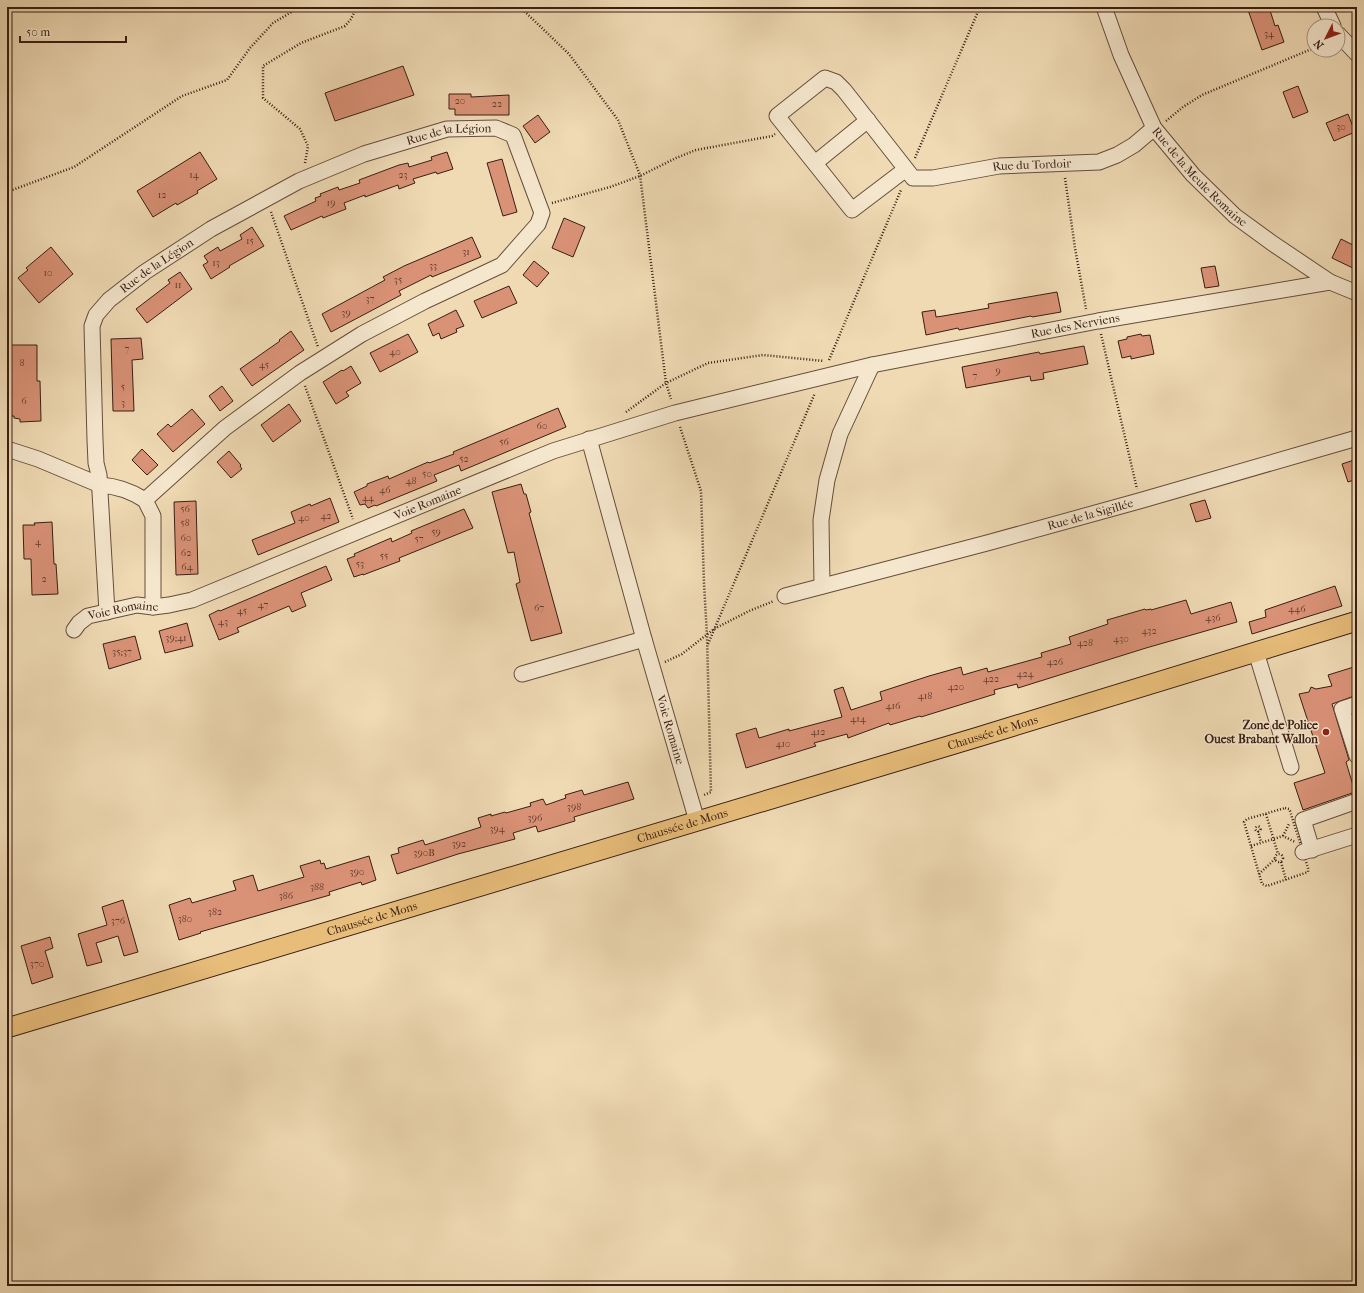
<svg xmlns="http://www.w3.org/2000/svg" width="1364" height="1293" font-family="'IM FELL French Canon',serif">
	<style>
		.building { fill: #da9277; stroke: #391e13 }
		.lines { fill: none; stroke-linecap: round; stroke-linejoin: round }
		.minor-casing { stroke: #664d3b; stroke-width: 17 }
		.major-casing { stroke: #391e13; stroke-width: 21 }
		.path { stroke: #391e13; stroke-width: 2.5; stroke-dasharray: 1 2; stroke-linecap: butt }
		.minor { stroke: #f5e7ce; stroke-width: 15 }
		.major { stroke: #e8bd7a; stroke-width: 19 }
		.poi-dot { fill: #8f2418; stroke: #f5e7ce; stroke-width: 1.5 }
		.labels { text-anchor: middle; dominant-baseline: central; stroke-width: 3; stroke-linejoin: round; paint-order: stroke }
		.number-label { font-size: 10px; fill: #613b2c }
		.street-label { font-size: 12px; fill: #391e13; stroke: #f5e7ce }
		.poi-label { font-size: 12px; font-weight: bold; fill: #391e13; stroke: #f5e7ce; text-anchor: end }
	</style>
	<rect width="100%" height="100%" fill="#efdab4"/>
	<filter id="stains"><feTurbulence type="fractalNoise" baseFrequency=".005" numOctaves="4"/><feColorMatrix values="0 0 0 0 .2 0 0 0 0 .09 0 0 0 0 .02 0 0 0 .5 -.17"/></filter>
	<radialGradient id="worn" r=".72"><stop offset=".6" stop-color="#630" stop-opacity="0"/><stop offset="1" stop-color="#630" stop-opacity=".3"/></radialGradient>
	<g class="building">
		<path d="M1247,7H1269L1275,26L1278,25L1284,42L1262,50Z"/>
		<path d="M403,66L414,95L335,121L325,93Z"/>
		<path d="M1298,86L1308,112L1293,118L1283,92Z"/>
		<path d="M449,94H471V97L509,95V115H455V109H449Z"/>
		<path d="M1348,114L1355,132L1334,141L1326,123Z"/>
		<path d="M538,115L550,132L535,143L523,126Z"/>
		<path d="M200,152L217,179L197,191L198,193L177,205L176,203L153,217L137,191Z"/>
		<path d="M447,152L453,169L437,174L436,172L413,179L415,183L399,189L398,185L365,197V195L344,203L346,209L323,218L322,216L291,230L284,216L316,201L315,198L321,196L320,194L338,187L339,190L360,183L359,180L399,165L408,163L409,167L432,160L431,157Z"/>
		<path d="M502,159L517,212L503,216L487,163Z"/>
		<path d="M564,218L585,227L573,257L552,248Z"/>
		<path d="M252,227L264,246L229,266L230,267L211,279L203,265L208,262L204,256L218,247L220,251L242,239L240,235Z"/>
		<path d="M472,237L481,257L432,277L431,275L399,291L401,295L331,332L322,314L385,280L383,277L404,266Z"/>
		<path d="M1341,239L1357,247V270L1332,258Z"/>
		<path d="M51,247L73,274L39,303L18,278L28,270L26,268Z"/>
		<path d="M534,261L549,273L537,287L523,275Z"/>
		<path d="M1215,266L1219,286L1205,288L1201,268Z"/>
		<path d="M180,272L192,289L147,323L136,309L170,283L168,280Z"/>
		<path d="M509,286L517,303L482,318L474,301Z"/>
		<path d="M1057,292L1061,312L1032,317L1031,316L959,330L958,328L926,335L922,312L935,310L936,317L943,316L989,308L988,304Z"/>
		<path d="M456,310L464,326L456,329L457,332L441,339L439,333L433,336L428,324Z"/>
		<path d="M291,331L304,350L252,386L240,369L280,341L279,340Z"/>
		<path d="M408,334L418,352L380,372L370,353Z"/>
		<path d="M1141,334L1142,336L1150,335L1154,354L1131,359V356L1122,358L1118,341L1127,339V337Z"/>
		<path d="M141,338L143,359L132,360L134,411H113L111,339Z"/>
		<path d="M10,345H37V381H40L41,421L20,422V419L14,418V416H7V347H10Z"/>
		<path d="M1084,346L1088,364L1043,373L1044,379L1031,381L1030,376L966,388L962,367L1039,352L1040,354Z"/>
		<path d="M351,366L361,383L346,392L349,396L336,404L323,382L342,370L343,371Z"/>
		<path d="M222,386L233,401L220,411L209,396Z"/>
		<path d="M289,404L301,421L273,442L261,425Z"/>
		<path d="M558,408L566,427L461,471L459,465L434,475L437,481L376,506L375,505L368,508L365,504L360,505L354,492L367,486V484L388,476L389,479L428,462L429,463L454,454L453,452Z"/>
		<path d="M192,409L205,424L173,452L157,434L168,424L171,427Z"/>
		<path d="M142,449L158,465L147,475L132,460Z"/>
		<path d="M229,451L241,465L240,466L242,469L231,478L217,462Z"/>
		<path d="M1357,459V479L1348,482L1342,464Z"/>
		<path d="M521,484L524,494H526L531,512L529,513L562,633L531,641L516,584L520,582L514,552L508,553L492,492Z"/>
		<path d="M330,498L339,522L258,555L252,540L295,523L291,512L310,504L311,506Z"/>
		<path d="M1205,500L1211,518L1196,522L1190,504Z"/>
		<path d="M196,501L198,574L176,575L174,502Z"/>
		<path d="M464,509L473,528L399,558L400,561L363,575V574L354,577L347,559L355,556L354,554L391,538L392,542L412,533L411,531Z"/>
		<path d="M52,522L54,564H56L58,594L32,595L31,559H24L23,525H35L34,523Z"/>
		<path d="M326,566L332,580L301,593L306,606L292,612L289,606L237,628L239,632L219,640L209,615L219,610L220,611Z"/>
		<path d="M1335,586L1342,606L1252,634L1249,622L1266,617L1265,610Z"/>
		<path d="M1186,600L1191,614L1231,602L1237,622L1146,648L1018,688L1017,684L994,690L995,694L921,717L920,716L890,725L889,723L848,738L847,734L814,743L816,746L746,768L736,734L756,728L759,738L789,729V731L842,717L834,690L843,687L851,710L882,700L880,692L929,676L961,667L963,675L987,668L988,672L1042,657L1041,653L1071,644L1069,637L1108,624L1107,620L1145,609L1146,610L1151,609V610Z"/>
		<path d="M187,623L193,646L165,653L159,631Z"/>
		<path d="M135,636L141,659L109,669L103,644Z"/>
		<path d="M1357,666V695L1332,704L1349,760L1346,762L1355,792L1303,810L1294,783L1325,773L1299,694L1309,692L1311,687L1316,689L1332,686L1328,675Z"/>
		<path d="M628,782L634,799L574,817L575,821L538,832L536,826L513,833L515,839L458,854L397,874L391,855L399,853L398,848L423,840L425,845L481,827L478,818L491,814V816L505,812L506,813L531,806L530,803L543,799L546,805L566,798L565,795L582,790L584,795Z"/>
		<path d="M369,856L376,880L362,885L361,882L329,892L330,895L200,932L201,933L179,940L169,905L190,898L192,903L236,890L233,881L253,875L258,891L304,877L300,866L320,860L321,864L324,863L326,869Z"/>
		<path d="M123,900L138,952L124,956L118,936L96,943L102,962L87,966L78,934L107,925L102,907Z"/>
		<path d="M50,937L53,948L45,951L53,977L32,984L21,946Z"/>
	</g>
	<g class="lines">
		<g class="minor-casing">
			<g id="minor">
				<path id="s1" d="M1104,7L1121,55L1154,128L1193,175L1235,216L1272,243L1330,282L1357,293"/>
				<path d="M1324,7L1333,26"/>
				<path d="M1338,34L1357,54"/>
				<path d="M815,163L868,120"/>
				<path id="s2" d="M906,169L852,210L777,116L825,78L836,82L844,90L913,178H933L999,166L1099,162L1117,155L1134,145L1154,128"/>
				<path id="s3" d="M589,439L644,639L697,821"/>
				<path d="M7,449L38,459L100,485C116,486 131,491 145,500"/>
				<path d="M822,586L821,520L827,480L840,434L872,365"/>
				<path id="s4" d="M785,596L987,543L1139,501L1357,438"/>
				<path id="s5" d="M107,612L99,475L96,463L95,440L92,326L96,315L109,300L145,272L211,229L299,181L364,154L447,129L496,128L513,135L542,213L538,224L502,265L425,301L362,334L300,373L225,428L145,500L153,516V607"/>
				<path id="s6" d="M74,630L79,623L88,616L137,605L153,607L169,605L192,600L553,451L675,413L872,365L1098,321L1330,282"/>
				<path d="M1256,652L1291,767"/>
				<path d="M522,674L644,639"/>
				<path d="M1357,704L1342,709L1357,756"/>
				<path d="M1312,850L1303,820L1357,801"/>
				<path d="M1303,852L1357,835"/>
			</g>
		</g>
		<g class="major-casing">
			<g id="major">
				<path id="s7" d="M7,1028L978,737L1357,621"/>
			</g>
		</g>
		<g class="path">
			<path d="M328,7L331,9H356L366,7"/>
			<path d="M520,7L569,54L618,120L640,175L666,383L671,399"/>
			<path d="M1166,121L1183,107L1202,95L1314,48"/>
			<path d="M915,158L980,7"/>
			<path d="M305,163L308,146L300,129L263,98V66L301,43L345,26L351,19L356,9"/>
			<path d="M1065,178L1075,248L1086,309"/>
			<path d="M7,192L74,167L182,96L227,80L250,48L273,23L300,7"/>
			<path d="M552,203L610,187L640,176L676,158L696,150L772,136L775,134"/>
			<path d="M271,212L318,347"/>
			<path d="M1101,334L1137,489"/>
			<path d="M829,360L901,190"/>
			<path d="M305,386L353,519"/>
			<path d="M626,412L666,383L708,363L763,355L824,361"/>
			<path d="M680,427L701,491L704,583L707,636L711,792L704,795"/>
			<path d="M708,644L815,393"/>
			<path d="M665,662L682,654L714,629L749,611L774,601"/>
			<path d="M1285,808L1289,809L1290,811L1308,868V872L1267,886L1262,884L1244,822L1247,819Z"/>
			<path d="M1266,814L1278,854"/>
			<circle cx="1258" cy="829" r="2.5"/>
			<path d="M1258,831L1261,842"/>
			<path d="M1283,836L1289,824"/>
			<path d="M1251,846L1283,836L1295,842"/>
			<circle cx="1279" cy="858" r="4"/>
			<path d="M1281,862L1286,880"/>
			<path d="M1259,874L1275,859"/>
		</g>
		<use href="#minor" class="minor"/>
		<use href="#major" class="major"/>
	</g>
	<circle class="poi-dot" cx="1326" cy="732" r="4"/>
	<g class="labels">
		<g class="number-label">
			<text x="1269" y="34">34</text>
			<text x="460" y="101">20</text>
			<text x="497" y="104">22</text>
			<text x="1341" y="127">30</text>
			<text x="194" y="175">14</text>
			<text x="403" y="175">23</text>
			<text x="162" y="195">12</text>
			<text x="331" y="203">19</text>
			<text x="250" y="241">15</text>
			<text x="466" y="252">31</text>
			<text x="216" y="263">13</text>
			<text x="433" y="266">33</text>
			<text x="48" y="273">10</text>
			<text x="398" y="280">35</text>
			<text x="178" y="285">11</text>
			<text x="370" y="299">37</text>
			<text x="346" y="313">39</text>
			<text x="127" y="349">7</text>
			<text x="395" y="352">40</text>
			<text x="22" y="363">8</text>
			<text x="264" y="365">45</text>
			<text x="998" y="371">9</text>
			<text x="975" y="376">7</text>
			<text x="123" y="387">5</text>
			<text x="24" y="401">6</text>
			<text x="123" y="403">3</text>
			<text x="542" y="426">60</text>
			<text x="504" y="442">56</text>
			<text x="464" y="459">52</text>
			<text x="427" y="474">50</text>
			<text x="411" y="481">48</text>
			<text x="385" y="490">46</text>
			<text x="368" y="498">44</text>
			<text x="185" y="509">56</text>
			<text x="326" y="516">42</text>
			<text x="304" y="518">40</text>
			<text x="185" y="523">58</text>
			<text x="436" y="532">59</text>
			<text x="186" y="538">60</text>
			<text x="419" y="539">57</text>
			<text x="38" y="542">4</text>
			<text x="186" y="553">62</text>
			<text x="384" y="556">55</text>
			<text x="360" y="564">53</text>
			<text x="187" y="567">64</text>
			<text x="44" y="579">2</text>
			<text x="263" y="605">47</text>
			<text x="539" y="608">67</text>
			<text x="1297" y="609">446</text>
			<text x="242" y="611">45</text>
			<text x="1213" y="618">436</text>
			<text x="223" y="622">43</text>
			<text x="1149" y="631">432</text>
			<text x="176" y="638">39;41</text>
			<text x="1121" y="639">430</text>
			<text x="1085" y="643">428</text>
			<text x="122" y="652">35;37</text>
			<text x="1055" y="662">426</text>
			<text x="1025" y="674">424</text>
			<text x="991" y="679">422</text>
			<text x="956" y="687">420</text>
			<text x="925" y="696">418</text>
			<text x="893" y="706">416</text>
			<text x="858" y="719">414</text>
			<text x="818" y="732">412</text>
			<text x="783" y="744">410</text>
			<text x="574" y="807">398</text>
			<text x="535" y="818">396</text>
			<text x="497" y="829">394</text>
			<text x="459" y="844">392</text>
			<text x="424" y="853">390B</text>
			<text x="357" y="872">390</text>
			<text x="317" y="887">388</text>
			<text x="286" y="896">386</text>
			<text x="215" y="912">382</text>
			<text x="185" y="919">380</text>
			<text x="118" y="921">376</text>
			<text x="37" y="964">370</text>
		</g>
		<g class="street-label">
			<text stroke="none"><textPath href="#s5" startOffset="701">Rue de la Légion</textPath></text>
			<text stroke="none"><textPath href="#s2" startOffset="504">Rue du Tordoir</textPath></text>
			<text stroke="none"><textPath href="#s1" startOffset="198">Rue de la Meule Romaine</textPath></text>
			<text stroke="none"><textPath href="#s5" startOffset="377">Rue de la Légion</textPath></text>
			<text stroke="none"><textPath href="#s6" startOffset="1054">Rue des Nerviens</textPath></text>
			<text stroke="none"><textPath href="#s6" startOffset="381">Voie Romaine</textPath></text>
			<text stroke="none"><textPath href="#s4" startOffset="316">Rue de la Sigillée</textPath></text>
			<text stroke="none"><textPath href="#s6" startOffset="56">Voie Romaine</textPath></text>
			<text stroke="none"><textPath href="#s3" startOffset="302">Voie Romaine</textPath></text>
			<text stroke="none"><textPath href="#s7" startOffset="1029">Chaussée de Mons</textPath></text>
			<text stroke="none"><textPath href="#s7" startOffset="705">Chaussée de Mons</textPath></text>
			<text stroke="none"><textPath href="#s7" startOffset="381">Chaussée de Mons</textPath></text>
		</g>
		<g class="poi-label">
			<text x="1318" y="725">Zone de Police<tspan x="1318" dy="14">Ouest Brabant Wallon</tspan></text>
		</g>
	</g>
	<rect width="1364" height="1293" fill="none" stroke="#efdab4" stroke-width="24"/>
	<rect x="8" y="8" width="1348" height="1277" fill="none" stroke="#391e13" stroke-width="2"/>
	<rect x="12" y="12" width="1340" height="1269" fill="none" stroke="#391e13"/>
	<g transform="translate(1326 38) rotate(228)"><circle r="19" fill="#f5e7ce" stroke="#aa9783"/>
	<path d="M0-3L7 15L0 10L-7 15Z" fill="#8f2418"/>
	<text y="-6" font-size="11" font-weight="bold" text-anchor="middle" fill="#391e13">N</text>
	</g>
	<path d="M20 36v6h106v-6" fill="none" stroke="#391e13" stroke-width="2"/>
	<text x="26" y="36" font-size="12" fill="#391e13" stroke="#f5e7ce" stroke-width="3" paint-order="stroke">50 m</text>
	<rect width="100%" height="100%" filter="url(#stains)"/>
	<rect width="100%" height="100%" fill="url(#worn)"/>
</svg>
